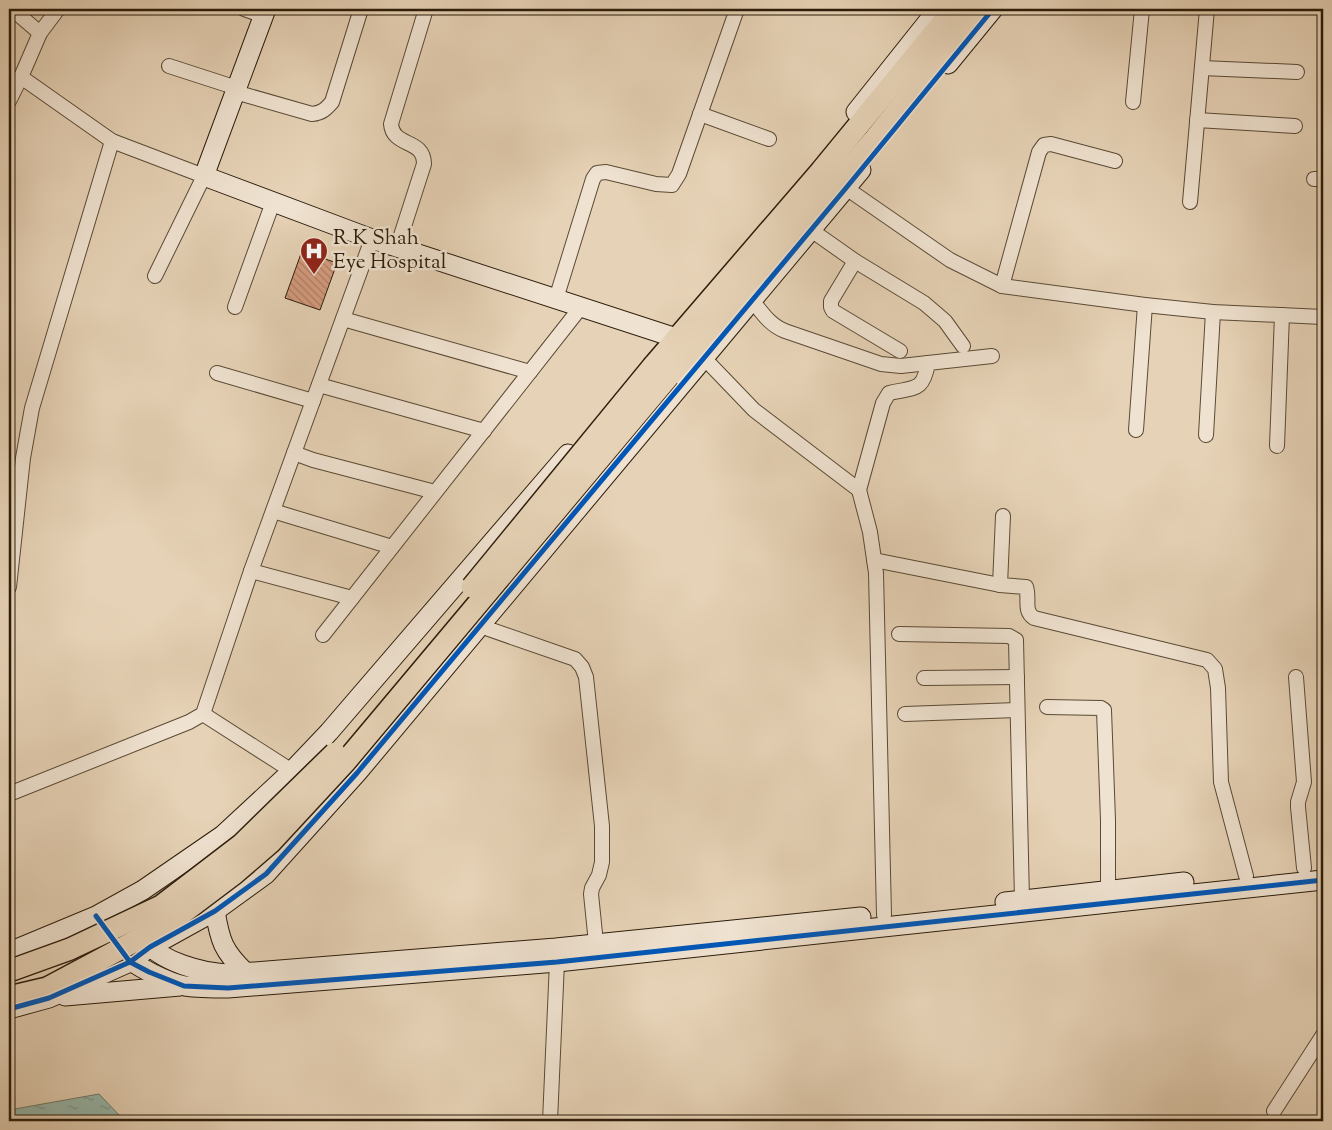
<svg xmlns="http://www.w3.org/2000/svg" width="1332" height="1130" font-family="'Sorts Mill Goudy',serif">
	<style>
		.water { fill: url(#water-ripples); stroke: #6c7a6b }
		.building { fill: url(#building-back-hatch); stroke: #2b1c0a }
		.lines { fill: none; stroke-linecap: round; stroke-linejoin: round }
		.street-casing { stroke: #5a4a35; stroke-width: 16 }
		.secondary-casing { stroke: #2b1c0a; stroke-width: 21 }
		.primary-casing { stroke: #2b1c0a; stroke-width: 24 }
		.street { stroke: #efe2d0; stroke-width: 14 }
		.secondary { stroke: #efe2d0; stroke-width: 19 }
		.primary { stroke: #e6d2b6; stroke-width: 21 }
		.primary-bridge-casing { stroke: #2b1c0a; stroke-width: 24; stroke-linecap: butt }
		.primary-bridge { stroke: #e6d2b6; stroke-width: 21 }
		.cycleway-casing { stroke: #efe2d0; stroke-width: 8 }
		.cycleway { stroke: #0057b8; stroke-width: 5 }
		.labels { text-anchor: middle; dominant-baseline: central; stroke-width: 5; stroke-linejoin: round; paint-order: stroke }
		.poi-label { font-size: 21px; fill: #2b1c0a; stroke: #efe2d0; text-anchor: start }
	</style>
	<defs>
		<pattern id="water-ripples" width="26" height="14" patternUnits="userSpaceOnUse" patternTransform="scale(1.25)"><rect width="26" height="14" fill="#97b8ab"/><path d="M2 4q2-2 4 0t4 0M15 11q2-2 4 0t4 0" fill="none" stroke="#7b9589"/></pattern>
		<pattern id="building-back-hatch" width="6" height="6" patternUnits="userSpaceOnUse" patternTransform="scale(1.25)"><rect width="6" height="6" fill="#d59c7f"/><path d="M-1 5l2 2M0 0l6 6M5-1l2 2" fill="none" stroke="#ad7e66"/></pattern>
	</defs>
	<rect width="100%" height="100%" fill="#e6d2b6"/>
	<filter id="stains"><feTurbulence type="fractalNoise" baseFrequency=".004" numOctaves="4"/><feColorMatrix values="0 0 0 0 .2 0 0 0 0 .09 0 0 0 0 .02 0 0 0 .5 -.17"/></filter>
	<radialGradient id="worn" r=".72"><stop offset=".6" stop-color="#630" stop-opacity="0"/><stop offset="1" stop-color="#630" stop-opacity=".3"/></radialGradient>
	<path class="water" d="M99,1094L119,1115L121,1121H9V1110Z"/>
	<path class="building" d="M302,251L337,263L320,310L285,298Z"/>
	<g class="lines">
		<g class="street-casing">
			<g id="street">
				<path d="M12,9L40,33"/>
				<path d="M58,9L40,33L21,77L112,141L204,176L155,276"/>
				<path d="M244,9L264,16"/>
				<path d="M169,66L237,88"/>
				<path d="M1202,68L1297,72"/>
				<path d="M235,92L312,114C322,113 326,109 332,102L361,9"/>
				<path d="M9,101L21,77"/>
				<path d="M1133,102L1142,9"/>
				<path d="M700,114L769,139"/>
				<path d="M1197,120L1295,126"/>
				<path d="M1314,179H1323"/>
				<path d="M846,188L950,260L1002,286L1145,305L1213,312L1323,317"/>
				<path d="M1190,202L1207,9"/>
				<path d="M811,230L855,261L924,303L945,321L963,346"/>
				<path d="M397,248L424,164C424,138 393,148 391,124L426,9"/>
				<path d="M855,261L831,301V307L833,311L900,351"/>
				<path d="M1002,286L1039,152L1044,145L1051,144L1115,161"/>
				<path d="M556,299L593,179L597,173L606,172L656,184L672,185L679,174L737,9"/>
				<path d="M752,300C762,313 770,325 785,331L881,364L901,366L928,363"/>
				<path d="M235,307L273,202"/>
				<path d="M343,319L530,372"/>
				<path d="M704,358L754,410L859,490L870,532L876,573L884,915"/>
				<path d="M217,373L313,401"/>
				<path d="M319,385L484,431"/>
				<path d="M1136,430L1145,305"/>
				<path d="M1206,435L1213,312"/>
				<path d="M1277,446L1282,315"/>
				<path d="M294,453L313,460L435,492"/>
				<path d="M859,490L883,403L889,393C915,387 923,392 928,363L992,356"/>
				<path d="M273,511L392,547"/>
				<path d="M1003,516L1000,585L1026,587C1030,598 1023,611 1034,618L1207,660L1215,669L1218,688L1221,782L1246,876"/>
				<path d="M874,560L1000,585"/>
				<path d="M251,571L352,598"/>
				<path d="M9,587L23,458L32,408L112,141"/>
				<path d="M480,626L575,659L582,667L586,677L602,826V862L599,875L592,888L591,894L597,953"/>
				<path d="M899,634L1009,636L1016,640L1022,900"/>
				<path d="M323,635L581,307"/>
				<path d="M1296,677L1304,782L1298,802V807L1304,868"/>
				<path d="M924,678L1017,677"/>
				<path d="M1047,707L1101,708L1104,710L1108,820V890"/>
				<path d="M203,714L292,771"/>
				<path d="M905,714L1017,710"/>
				<path d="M9,794L189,722L203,714L251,571L372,239"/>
				<path d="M1274,1111L1323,1035"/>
				<path d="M550,1121L557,962"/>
			</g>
		</g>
		<g class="secondary-casing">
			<g id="secondary">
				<path d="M266,9L204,176L372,239L670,336"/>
				<path d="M948,64L993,9"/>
				<path d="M856,112L938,9"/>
				<path d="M1005,902L1184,882"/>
				<path d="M215,911C220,941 223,951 246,973"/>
				<path d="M145,941C162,962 202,973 228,974L556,948L861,917"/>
				<path d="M9,950L19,948L96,916L143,890L223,835L292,771L329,732L568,454"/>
				<path d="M124,954C133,966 170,983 185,986C199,988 214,988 228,988L557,962L1323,880"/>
				<path d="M65,996L180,986"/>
				<path d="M9,1009L49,998L130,962L150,947L215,911L266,874L357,773L861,170"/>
			</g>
		</g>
		<g class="primary-casing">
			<g id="primary">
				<path d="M654,365L821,171L954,9"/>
				<path d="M669,376L874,140L978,9"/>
			</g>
		</g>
		<use href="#street" class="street"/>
		<use href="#secondary" class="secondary"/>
		<use href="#primary" class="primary"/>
		<g class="primary-bridge-casing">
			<g id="primary-bridge">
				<path d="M472,587L654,365"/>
				<path d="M9,971L70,949L161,906L242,844L335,753"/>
				<path d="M9,997L47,988L169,923L234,874L270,843L346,761L669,376"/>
			</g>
		</g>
		<use href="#primary-bridge" class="primary-bridge"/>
		<g class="cycleway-casing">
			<g id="cycleway">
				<path d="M96,916L130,962L149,972L184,986L228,988L557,962L1323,880"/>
				<path d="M9,1009L49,998L130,962L150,947L215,911L266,874L357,773L846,188L993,9"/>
			</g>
		</g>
		<use href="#cycleway" class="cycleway"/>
	</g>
	<defs>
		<g id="hospital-pin" transform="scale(1.4375)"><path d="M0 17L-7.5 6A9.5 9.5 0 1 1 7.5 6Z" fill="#8f2418" stroke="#efe2d0"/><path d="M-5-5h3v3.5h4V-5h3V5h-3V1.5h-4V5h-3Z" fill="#fff"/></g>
	</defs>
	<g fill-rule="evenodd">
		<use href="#hospital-pin" x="314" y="251"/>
	</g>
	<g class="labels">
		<g class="poi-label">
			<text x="333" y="239">R K Shah<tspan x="333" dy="24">Eye Hospital</tspan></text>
		</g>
	</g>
	<rect width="1332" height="1130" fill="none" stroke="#e6d2b6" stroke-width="30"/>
	<rect x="10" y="10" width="1312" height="1110" fill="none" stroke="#2b1c0a" stroke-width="2.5"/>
	<rect x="15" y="15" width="1302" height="1100" fill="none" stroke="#2b1c0a"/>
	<rect width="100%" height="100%" filter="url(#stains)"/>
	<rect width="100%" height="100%" fill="url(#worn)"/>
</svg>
